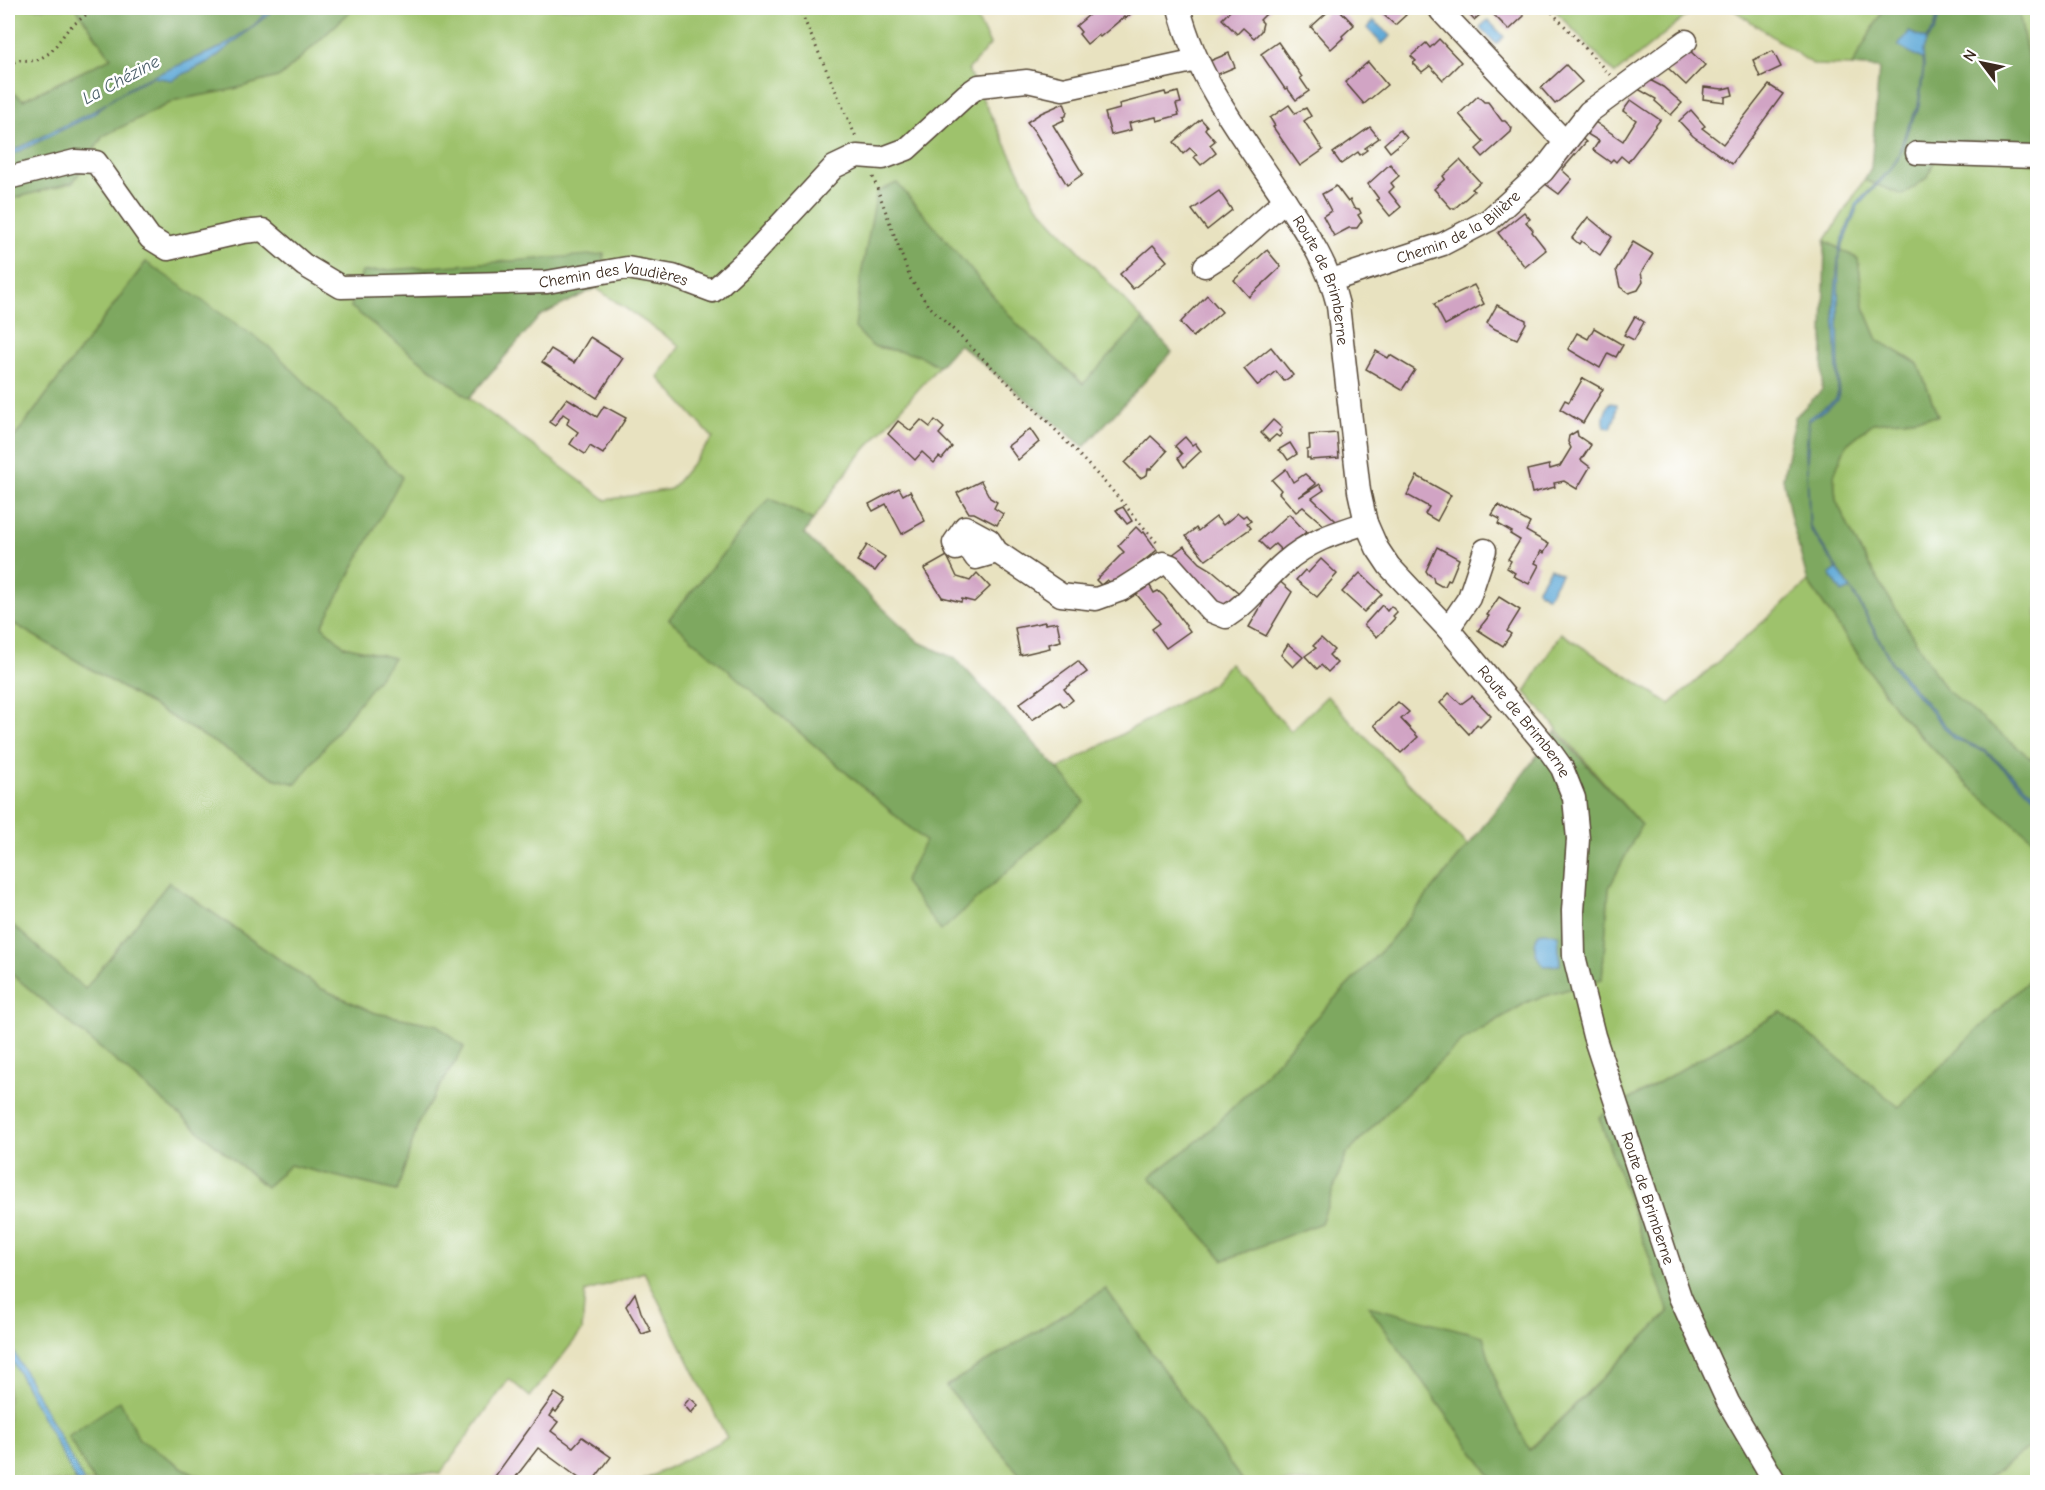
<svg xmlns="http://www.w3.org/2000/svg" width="2045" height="1490" font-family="'Comic Neue',sans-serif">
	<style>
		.green { fill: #9ec26c; stroke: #6c7645; stroke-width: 1.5; fill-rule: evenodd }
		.forest { fill: #7ea860; stroke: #5c693f; stroke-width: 1.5 }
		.water { fill: #5fa9d7; stroke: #4d6a7a; stroke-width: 1.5 }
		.building { fill: #d1a4c4 }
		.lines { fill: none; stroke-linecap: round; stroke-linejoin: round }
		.minor-casing { stroke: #554636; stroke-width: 25 }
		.path { stroke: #554636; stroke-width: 3; stroke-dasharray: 1.5 4.5; stroke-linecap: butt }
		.minor { stroke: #fff; stroke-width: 22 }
		.labels { text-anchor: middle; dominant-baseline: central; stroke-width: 5; stroke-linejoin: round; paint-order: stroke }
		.street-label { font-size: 16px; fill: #3b2a1e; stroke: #fff }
		.water-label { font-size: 18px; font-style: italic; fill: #495d68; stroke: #fff }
	</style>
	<rect width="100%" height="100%" fill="#fff"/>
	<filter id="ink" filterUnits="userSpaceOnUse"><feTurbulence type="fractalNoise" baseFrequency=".0167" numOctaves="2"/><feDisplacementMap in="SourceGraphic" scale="12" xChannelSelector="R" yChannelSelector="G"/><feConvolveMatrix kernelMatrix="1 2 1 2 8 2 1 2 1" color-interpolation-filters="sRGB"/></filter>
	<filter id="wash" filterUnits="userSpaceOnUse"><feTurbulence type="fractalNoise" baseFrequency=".008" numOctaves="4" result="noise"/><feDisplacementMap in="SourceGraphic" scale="24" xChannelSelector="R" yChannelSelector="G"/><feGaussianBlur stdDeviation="1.35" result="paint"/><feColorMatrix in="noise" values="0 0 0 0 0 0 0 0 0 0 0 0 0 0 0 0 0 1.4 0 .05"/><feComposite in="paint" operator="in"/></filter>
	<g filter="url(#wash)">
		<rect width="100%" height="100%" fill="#e8e2c0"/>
		<g class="green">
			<path d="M8,8H76L111,58L22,100L8,88Z"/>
			<path d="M354,8H972L990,45L968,70L1036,204L1143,320L1084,384L1018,325L872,346L919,355L939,366L854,462L813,520L769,498L669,619L925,841L1084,803L1058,769L1213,684L1229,663L1291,731L1327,696L1468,846L1385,947L1305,1029L1265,1075L1204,1136L1150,1177L1224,1260L1321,1223L1346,1155L1399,1100L1462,1041L1529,1001L1602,979L1609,888L1641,825L1525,692L1561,633L1670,704L1808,582L1897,711L1969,786L2038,843L2037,972L1899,1108L1781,1012L1599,1117L1669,1312L1529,1450L1497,1387L1483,1336L1369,1307L1495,1482H1243L1106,1289L946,1386L1026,1482H640L727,1438L644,1272L585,1292L582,1331L530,1397L509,1379L440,1474L415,1472L346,1475L290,1482H211L183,1468L139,1439L68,1436L94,1482H8V971L266,1187L290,1165L397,1191L419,1121L464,1048L437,1025L375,1013L320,988L169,882L85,990L8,921V620L276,779L393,658L343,646L322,627L146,262L8,446V200L73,182L103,136L176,100L230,90L281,76ZM604,254L596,288L680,346L658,377L713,438L671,489L606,500L469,398L351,307Z"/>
			<path d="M1553,8H1696L1615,74Z"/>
			<path d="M1731,8H1884L1852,66L1814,65Z"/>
			<path d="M2018,8H2037V91L2028,59Z"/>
			<path d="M1942,140L2037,143V763L1945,690L1859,549L1836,500L1834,475L1846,445L1873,423L1938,416L1918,364L1878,340L1864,307L1858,259L1825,241L1864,180L1903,195L1928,177Z"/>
			<path d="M2037,1442V1482H1982Z"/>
		</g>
		<g class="forest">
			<path d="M76,8H354L281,76L230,90L176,100L103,136L73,182L8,200V88L23,100L111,58Z"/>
			<path d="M1884,8H2018L2028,59L2037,91V143L1942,140L1928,177L1903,195L1864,180L1871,168L1879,68L1852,66Z"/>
			<path d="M897,183L1018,325L1083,384L1143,320L1172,352L1084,447L959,344L939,366L918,355L872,346L855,328L861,275L877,192Z"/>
			<path d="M1825,241L1858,259L1864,307L1878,340L1918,364L1938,416L1873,423L1846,445L1834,475L1836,500L1859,549L1945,689L2037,763V843L1969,786L1897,711L1808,582L1791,519L1783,478L1795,417L1822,390Z"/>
			<path d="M604,254L596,288L540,316L469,398L351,307L362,272Z"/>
			<path d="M146,262L268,346L402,477L322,626L344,646L394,658L296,784L276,779L8,620V446Z"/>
			<path d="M769,498L813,520L804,534L919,642L956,659L1058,769L1085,802L941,931L904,882L925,841L669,619Z"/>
			<path d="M1556,731L1641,825L1609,888L1602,979L1529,1001L1462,1041L1399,1100L1346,1155L1321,1223L1224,1260L1150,1177L1204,1136L1265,1075L1305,1029L1385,947L1468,846Z"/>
			<path d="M169,882L320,988L375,1013L437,1025L464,1047L419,1121L397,1191L290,1165L266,1187L8,971V921L85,989Z"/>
			<path d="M2037,972V1442L1982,1482H1495L1368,1306L1483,1336L1497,1387L1530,1450L1669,1312L1599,1117L1781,1012L1899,1107Z"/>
			<path d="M1106,1289L1243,1482H1026L946,1386Z"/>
			<path d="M120,1401L139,1439L183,1468L211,1482H94L68,1436Z"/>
		</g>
		<g class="water">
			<path d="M271,8H276L212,60L172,80L152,77L114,97L94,114L8,157V153L94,111L139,82L222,47L254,25Z"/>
			<path d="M1939,8H1941L1935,31L1927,40L1923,50L1924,67L1919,107L1908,129L1898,159L1889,172L1858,206L1839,254L1838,306L1839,395L1838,400L1809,421L1807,468L1810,526L1858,600L1893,664L1955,737L1986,751L2037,796V799L1985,752L1954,739L1895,670L1851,589L1842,593L1830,574L1837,569L1810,529L1809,521L1806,450L1809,418L1836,399L1838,392L1834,307L1839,249L1856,204L1889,171L1898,156L1907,128L1918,106L1923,70L1922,59L1898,46L1909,32L1926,39L1934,29Z"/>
			<path d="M1488,20L1504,37L1496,44L1480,27Z"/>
			<path d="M1374,21L1391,36L1382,44L1367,28Z"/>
			<path d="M1609,403L1617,404L1616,415L1611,428L1604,427V416Z"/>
			<path d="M1550,568L1561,574L1548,597L1537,590Z"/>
			<path d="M1545,932L1558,935L1560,965L1544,966C1534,955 1532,945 1539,933Z"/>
			<path d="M8,1341L84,1482H77L8,1353Z"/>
		</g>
		<g id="blocks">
			<g class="building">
				<path d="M1097,8H1129L1133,12L1125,19L1124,17L1100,37L1098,35L1087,44L1079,34L1081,32L1076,26Z"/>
				<path d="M1233,8H1272L1260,20L1263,23L1261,31L1254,38L1243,28L1237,34L1222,19Z"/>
				<path d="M1332,8H1338L1354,25L1342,36L1343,38L1331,49L1311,27Z"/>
				<path d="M1376,8H1410L1404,13L1406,15L1395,25Z"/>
				<path d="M1463,8H1488L1474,20Z"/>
				<path d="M1491,8H1516L1524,16L1509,30L1494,15L1496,13Z"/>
				<path d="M1439,39L1461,62L1443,80L1430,66L1422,72L1413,63L1416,61L1411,56L1426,43L1430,48Z"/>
				<path d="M1278,42L1302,77L1300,78L1309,91L1296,100L1287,88L1285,89L1261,54Z"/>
				<path d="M1687,48L1705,65L1686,85L1668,68Z"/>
				<path d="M1773,51L1781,67L1760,77L1753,60Z"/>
				<path d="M1229,53L1235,67L1216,75L1210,61Z"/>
				<path d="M1368,62L1387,85L1364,104L1345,82Z"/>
				<path d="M1566,65L1582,82L1555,104L1541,88Z"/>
				<path d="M1644,77L1663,87L1682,103L1671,115L1655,101L1656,99L1638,89Z"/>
				<path d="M1769,85L1783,94L1732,164L1693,136L1679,121L1691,110L1705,126L1702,128L1723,144Z"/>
				<path d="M1704,87L1723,89L1731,87L1733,95L1725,97V102L1703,99Z"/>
				<path d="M1165,92L1166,95L1178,92L1181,103L1176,104L1179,115L1157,121L1156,117L1129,123L1131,130L1111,135L1105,113L1120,109L1119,104Z"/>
				<path d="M1478,96L1484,102H1488L1502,121H1505L1512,128L1511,132L1483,157L1476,149L1484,142L1459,114Z"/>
				<path d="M1631,100L1660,120L1628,162L1621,156L1616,162L1613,159L1610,162L1593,150L1599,141L1577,128L1589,118L1623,141L1636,120L1623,111Z"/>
				<path d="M1064,103L1067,111L1066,116L1063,117L1064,120L1053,125L1083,174L1067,185L1035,132L1027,122L1041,113Z"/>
				<path d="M1289,105L1295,113L1306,108L1311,116L1304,121L1323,150L1300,166L1273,127L1275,126L1270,118Z"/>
				<path d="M1201,119L1207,126L1205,129L1215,141L1210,145L1216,153L1201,165L1194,157L1197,155L1190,148L1183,154L1174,142Z"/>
				<path d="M1370,127L1379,138L1365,148L1367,150L1360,155L1358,152L1341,164L1333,153Z"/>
				<path d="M1400,130L1407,138L1390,152L1384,144Z"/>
				<path d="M1576,133L1586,142L1562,170L1572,179L1559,194L1540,180Z"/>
				<path d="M1460,160L1480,182L1472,189L1474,191L1455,208H1451L1434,189L1445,179L1443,176Z"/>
				<path d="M1390,164L1399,176L1391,183L1394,187L1389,192L1401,207L1390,216L1377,200L1379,199L1368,184Z"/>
				<path d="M1336,186L1348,202L1350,200L1354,208L1359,209L1361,213L1358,215L1362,221L1357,228H1349L1334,236L1323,216L1331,211L1322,194Z"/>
				<path d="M1219,191L1232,210L1207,230L1192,210Z"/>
				<path d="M1524,212L1530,219L1526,222L1533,230L1532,232L1546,250L1525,267L1498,233Z"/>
				<path d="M1588,217L1612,237L1600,255L1581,241L1579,244L1572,238Z"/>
				<path d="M1633,242L1653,254L1641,273L1643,282L1638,290L1629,293L1620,287L1616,270Z"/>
				<path d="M1153,245L1167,261L1133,289L1120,274Z"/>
				<path d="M1267,250L1281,267L1249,297L1234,280Z"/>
				<path d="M1474,285L1484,304L1445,325L1434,304Z"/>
				<path d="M1207,295L1222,312L1193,337L1180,323Z"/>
				<path d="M1497,305L1526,320V323L1517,339L1495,329L1487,323Z"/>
				<path d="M1635,316L1644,322L1634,340L1624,335Z"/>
				<path d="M1594,328L1623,345L1616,357L1608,353L1600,368L1568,349L1577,333L1588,339Z"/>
				<path d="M590,337L623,358L597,398L542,362L551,349L574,363Z"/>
				<path d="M1271,347L1293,375L1284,381L1276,371L1258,386L1244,369Z"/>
				<path d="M1376,351L1388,358L1390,355L1415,370L1402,390L1366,369Z"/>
				<path d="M1583,378L1603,389L1583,423L1560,409L1565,400L1569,402Z"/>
				<path d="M567,398L597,417L604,406L626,418L603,454L590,446L585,454L570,444L578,432L567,424L569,418L563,414L555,426L549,422Z"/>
				<path d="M921,420L930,427L935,420L944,428L939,434L952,447L942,459L939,457L934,463L922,452L915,460L888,434L898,421L911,431Z"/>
				<path d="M1273,420L1282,428L1279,431L1282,434L1279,437L1276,435L1269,441L1261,433Z"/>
				<path d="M1030,429L1039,442L1018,460L1008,446Z"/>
				<path d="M1577,431L1578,436L1591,445L1581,460L1590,467L1577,489L1564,481L1554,483L1555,487L1532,493L1527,470L1549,465L1550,469L1560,466L1571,448L1568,442L1569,436Z"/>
				<path d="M1337,433L1339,458L1310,460V458H1307V450L1310,449L1309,435Z"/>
				<path d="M1151,436L1167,451L1151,469H1148L1147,475L1140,478L1125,463Z"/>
				<path d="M1185,437L1192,445L1195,443L1201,451L1184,467L1178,458L1182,454L1175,446Z"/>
				<path d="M1290,443L1297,454L1288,460L1284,454L1278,450Z"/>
				<path d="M1286,469L1293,482L1305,474L1316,484L1299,497L1320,484L1324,490L1312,498L1336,521L1327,528L1303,507L1296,512L1279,493L1281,490L1272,480Z"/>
				<path d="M1417,476L1451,495L1437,521L1425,514L1429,507L1407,495Z"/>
				<path d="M981,481L990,498L997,502L994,508L1003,514L997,525L974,513H969L957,493Z"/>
				<path d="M899,488L903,495L910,491L925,521L902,534L886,504L873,511L869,504Z"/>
				<path d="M1498,505L1530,523L1526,531L1549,544L1544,553L1541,551L1535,563L1539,565L1529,584L1513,576L1515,573L1507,568L1511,561L1508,559L1520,540L1510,534L1512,532L1498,524L1500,519L1492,515Z"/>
				<path d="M1123,507L1132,521L1127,524L1116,510Z"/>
				<path d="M1238,513L1243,517L1246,515L1251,521L1247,523L1251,528L1206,560L1186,536L1196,528L1198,531L1216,517L1223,525Z"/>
				<path d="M1289,514L1306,532L1283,552L1275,544L1268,550L1259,541Z"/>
				<path d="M1136,527L1142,533L1144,532L1157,550L1114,585L1107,580L1101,585L1096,580L1124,552L1118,546Z"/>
				<path d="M867,545L885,557L875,571L857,561Z"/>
				<path d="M1184,546L1200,563L1212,570L1239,593L1224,608L1202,590L1172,555Z"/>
				<path d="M1437,547L1459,559L1450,581L1448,580L1445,586H1441L1434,582L1433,577L1428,574L1426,571Z"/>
				<path d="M947,556L957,577L970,581L977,573L990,587L974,602L962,599L961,602L942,597L931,580L924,569Z"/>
				<path d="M1321,559L1337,574L1317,597L1296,580L1305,570L1308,573Z"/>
				<path d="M1360,573L1382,594L1364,612L1342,592Z"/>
				<path d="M1277,579L1292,592L1266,636L1249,627Z"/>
				<path d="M1147,581L1154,593L1158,591L1164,596L1190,631L1166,648L1152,629L1160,623L1133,590Z"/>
				<path d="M1499,597L1520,610L1507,631L1511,634L1503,646L1478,630L1489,616L1487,615Z"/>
				<path d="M1382,605L1387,611L1391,606L1397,612L1393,616L1395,618L1377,637L1364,625Z"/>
				<path d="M1045,622V624L1057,622L1061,641L1049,644L1050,648L1020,655L1015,628Z"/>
				<path d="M1321,638L1334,650L1329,655L1337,663L1328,672L1321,665L1317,669L1305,656L1316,648L1313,646Z"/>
				<path d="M1288,644L1303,657L1293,667L1281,655Z"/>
				<path d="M1078,661L1087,672L1064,689L1073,700L1064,707L1060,702L1032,720L1019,704Z"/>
				<path d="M1449,693L1461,704L1472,696L1491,716L1480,727L1477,724L1469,734L1440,703Z"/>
				<path d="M1398,702L1409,712L1401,719L1418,737L1401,753L1374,725Z"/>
				<path d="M635,1293L641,1312L651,1331L642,1334L626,1306Z"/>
				<path d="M555,1393L565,1400L556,1412L554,1410L550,1416L558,1422L551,1431L573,1447L582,1437L611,1457L592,1482H582L580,1479L538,1448L512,1482H497L493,1479Z"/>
				<path d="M690,1398L698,1405L691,1413L684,1405Z"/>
			</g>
		</g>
	</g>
	<g filter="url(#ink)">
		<use href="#blocks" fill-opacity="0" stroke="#554636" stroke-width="1.5"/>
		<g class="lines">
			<g class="minor-casing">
				<g id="minor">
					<path id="s1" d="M1179,8C1197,80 1244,139 1285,200C1308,235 1328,264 1338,305L1359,491L1366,523L1377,548L1389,566L1448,629L1547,747L1562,768L1574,798L1578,839L1573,911L1574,956L1594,1036L1680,1297L1728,1402L1775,1482"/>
					<path d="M1441,8V11L1565,142"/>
					<path d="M1917,153L2035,157L2038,160"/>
					<path id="s2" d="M8,178L75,161L96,162L150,238L168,249L243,232L263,230L304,265L341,287L547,282L627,268L673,276L713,291L754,253L834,167L857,156L883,158L907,149L966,95L979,86L1027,81L1063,89L1197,60"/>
					<path d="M1205,266L1227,252L1285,200"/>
					<path id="s3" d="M1332,280L1443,244L1489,220L1543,171L1589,112L1686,41"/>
					<path d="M997,552L976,558L967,545L956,549L954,543L965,527L989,540L997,552L1061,595L1096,599L1121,590L1163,563L1171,566L1211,611L1226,617C1249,603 1263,581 1284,563C1309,541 1335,533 1366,523"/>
					<path d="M1448,629L1469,598L1485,550"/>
				</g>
			</g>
			<g class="path">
				<path d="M799,8L856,137"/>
				<path d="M1548,8L1610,75"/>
				<path d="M8,64L20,60L36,61L51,52L69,28L87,14L102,8"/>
				<path d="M873,177L910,278L927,304L1048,422L1110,488L1159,545"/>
				<path d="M327,1482L412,1478L428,1482"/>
			</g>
			<use href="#minor" class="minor"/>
		</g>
	</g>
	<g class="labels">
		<g class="street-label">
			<text stroke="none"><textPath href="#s3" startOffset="138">Chemin de la Bilière</textPath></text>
			<text stroke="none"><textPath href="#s2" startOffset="672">Chemin des Vaudières</textPath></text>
			<text stroke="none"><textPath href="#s1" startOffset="310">Route de Brimberne</textPath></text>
			<text stroke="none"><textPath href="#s1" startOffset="814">Route de Brimberne</textPath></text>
			<text stroke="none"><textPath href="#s1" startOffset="1318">Route de Brimberne</textPath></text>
		</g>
		<g class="water-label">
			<text transform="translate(121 80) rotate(-28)">La Chézine</text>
		</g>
	</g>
	<rect width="2045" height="1490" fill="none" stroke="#fff" stroke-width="30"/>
	<g transform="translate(1982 63) rotate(302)" stroke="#ffffff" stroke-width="4.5" paint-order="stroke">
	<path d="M0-4.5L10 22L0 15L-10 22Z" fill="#3b2a1e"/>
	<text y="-9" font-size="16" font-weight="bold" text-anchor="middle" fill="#3b2a1e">N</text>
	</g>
</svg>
